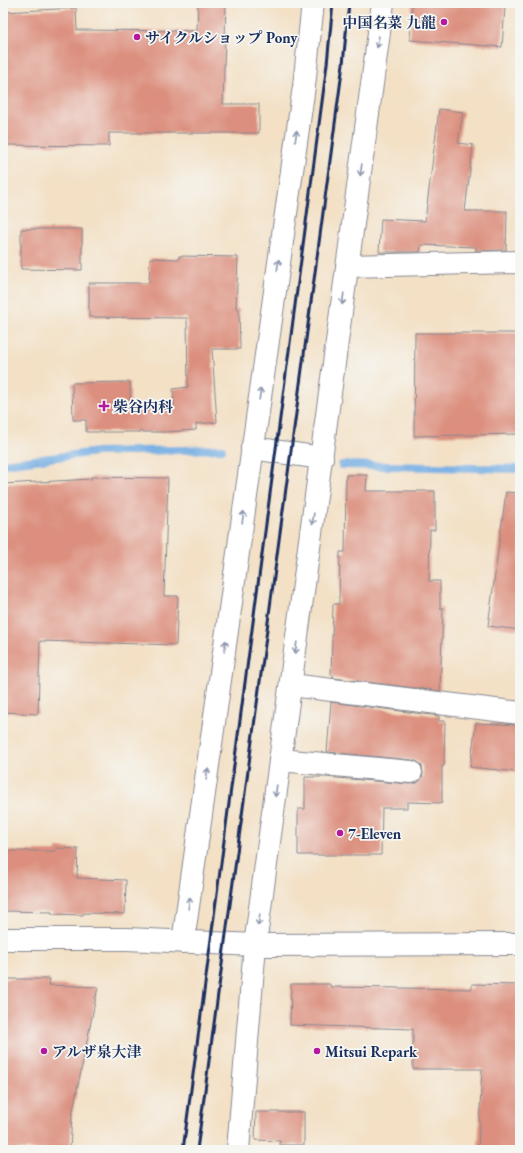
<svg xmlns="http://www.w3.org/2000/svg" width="523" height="1153" font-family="'EB Garamond','Noto Serif JP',serif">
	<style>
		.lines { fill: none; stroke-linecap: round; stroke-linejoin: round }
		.stream { stroke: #72ace2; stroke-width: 8 }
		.building { fill: #dc8f7e }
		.minor-casing { stroke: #878892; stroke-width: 24 }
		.minor { stroke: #fff; stroke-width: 22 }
		.rail { stroke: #1b2f5e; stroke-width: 3 }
		.oneway { stroke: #8d97ae }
		.poi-dot { fill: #b5179e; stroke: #f6f6f2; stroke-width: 1.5 }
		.labels { text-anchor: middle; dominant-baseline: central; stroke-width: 3.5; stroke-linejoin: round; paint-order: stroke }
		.poi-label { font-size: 15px; font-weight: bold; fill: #1b2f5e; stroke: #f6f6f2; text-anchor: start }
	</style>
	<rect width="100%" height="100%" fill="#f6f6f2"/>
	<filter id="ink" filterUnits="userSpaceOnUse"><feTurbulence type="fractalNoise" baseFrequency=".025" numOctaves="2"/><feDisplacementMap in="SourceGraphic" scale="8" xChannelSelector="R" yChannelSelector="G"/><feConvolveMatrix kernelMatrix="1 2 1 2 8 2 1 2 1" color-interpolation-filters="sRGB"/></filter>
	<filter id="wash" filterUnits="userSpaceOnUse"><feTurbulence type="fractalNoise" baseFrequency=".012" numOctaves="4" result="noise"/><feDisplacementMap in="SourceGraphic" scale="16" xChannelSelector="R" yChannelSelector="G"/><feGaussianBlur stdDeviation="0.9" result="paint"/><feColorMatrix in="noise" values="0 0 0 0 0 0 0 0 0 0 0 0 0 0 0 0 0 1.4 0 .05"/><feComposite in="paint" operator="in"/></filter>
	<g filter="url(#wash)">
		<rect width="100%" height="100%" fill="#f3e0c5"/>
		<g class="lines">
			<g class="stream">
				<path d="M3,464L97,452L222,449"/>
				<path d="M342,465L520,469"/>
			</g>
		</g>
		<g id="blocks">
			<g class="building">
				<path d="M198,3H226L223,104H259V133H109V146L3,145V98H7L6,70H8L5,12L76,8L77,30L197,31Z"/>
				<path d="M412,3H447L505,7L502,47L410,40Z"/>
				<path d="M439,109L463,112L458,143L473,145L465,211H507L506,250L476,251V247L421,245L420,252H379L381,219L425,221Z"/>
				<path d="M21,229H82V270L21,269Z"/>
				<path d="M179,256L238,257L236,309H239L240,349H212L217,422L196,424V430L166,432H86V420H73L72,383L130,382V408L174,406L173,389L188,387L187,318L89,317V283H149L150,258L179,259Z"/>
				<path d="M415,333H520V434L414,436Z"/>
				<path d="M346,475H367L366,491H435V530H430L429,581H440V608H443L440,691L333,678V675H331L333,604H339L340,552H345Z"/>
				<path d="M91,477L168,478L164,596H178L176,645L40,641L38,714L3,712V484L91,479Z"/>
				<path d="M506,492L520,493V630L488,626Z"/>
				<path d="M331,702L439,716V721H445L444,766H442V803L407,802V808H382L381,855H298V809H305V777H325L410,784L417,783L421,780L423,774L422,766L418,762L412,760L327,752Z"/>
				<path d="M476,723L520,725L517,772L470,767Z"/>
				<path d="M56,848L78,849L77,878L126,880L125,914L84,913L83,915L52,914V912L3,911V851H56Z"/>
				<path d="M3,979H50L49,985L98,987L72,1115L70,1150H3Z"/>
				<path d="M291,984H330V987L472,989V984L520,985V1150H478L482,1069H413V1029L290,1025Z"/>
				<path d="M256,1112H304V1145H280V1141L255,1140Z"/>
			</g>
		</g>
	</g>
	<g filter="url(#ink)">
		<use href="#blocks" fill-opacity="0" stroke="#878892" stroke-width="1"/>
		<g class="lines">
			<g class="minor-casing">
				<g id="minor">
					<path d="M347,266L520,262"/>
					<path d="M252,448L322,458"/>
					<path d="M291,685L520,713"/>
					<path d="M280,760L411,772"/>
					<path d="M3,939H127L255,945L520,944"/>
					<path d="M183,942L304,86L313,3"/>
					<path d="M238,1150L255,945L383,3"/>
				</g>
			</g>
			<use href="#minor" class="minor"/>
			<g class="rail">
				<path d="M183,1150L327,64L333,3"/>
				<path d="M197,1150L343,64L349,3"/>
			</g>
		</g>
		<defs><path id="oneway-shaft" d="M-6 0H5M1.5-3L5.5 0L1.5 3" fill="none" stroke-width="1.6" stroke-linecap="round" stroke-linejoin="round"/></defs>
		<g class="oneway">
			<use href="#oneway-shaft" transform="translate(378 42) rotate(98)"/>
			<use href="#oneway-shaft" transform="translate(296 136) rotate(-82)"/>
			<use href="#oneway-shaft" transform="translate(361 170) rotate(98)"/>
			<use href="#oneway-shaft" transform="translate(278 265) rotate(-82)"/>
			<use href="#oneway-shaft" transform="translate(343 299) rotate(98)"/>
			<use href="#oneway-shaft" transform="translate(260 394) rotate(-82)"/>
			<use href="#oneway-shaft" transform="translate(243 517) rotate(-82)"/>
			<use href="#oneway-shaft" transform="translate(313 519) rotate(98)"/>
			<use href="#oneway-shaft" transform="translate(225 646) rotate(-82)"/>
			<use href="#oneway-shaft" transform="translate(296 648) rotate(98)"/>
			<use href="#oneway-shaft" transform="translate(207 774) rotate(-82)"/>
			<use href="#oneway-shaft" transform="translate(276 791) rotate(98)"/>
			<use href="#oneway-shaft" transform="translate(189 903) rotate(-82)"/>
			<use href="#oneway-shaft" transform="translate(259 920) rotate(98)"/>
		</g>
	</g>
	<g class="poi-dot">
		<circle cx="444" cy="22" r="4"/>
		<circle cx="137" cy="37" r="4"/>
		<path d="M102 400h4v4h4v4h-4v4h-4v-4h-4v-4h4z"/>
		<circle cx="340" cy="833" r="4"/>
		<circle cx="44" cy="1051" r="4"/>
		<circle cx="317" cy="1051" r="4"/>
	</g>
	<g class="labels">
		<g class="poi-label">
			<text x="436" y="22" text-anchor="end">中国名菜 九龍</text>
			<text x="145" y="37">サイクルショップ Pony</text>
			<text x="113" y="406">柴谷内科</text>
			<text x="348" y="833">7-Eleven</text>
			<text x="52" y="1051">アルザ泉大津</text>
			<text x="325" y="1051">Mitsui Repark</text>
		</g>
	</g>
	<rect width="523" height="1153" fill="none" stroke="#f6f6f2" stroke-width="16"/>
</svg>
